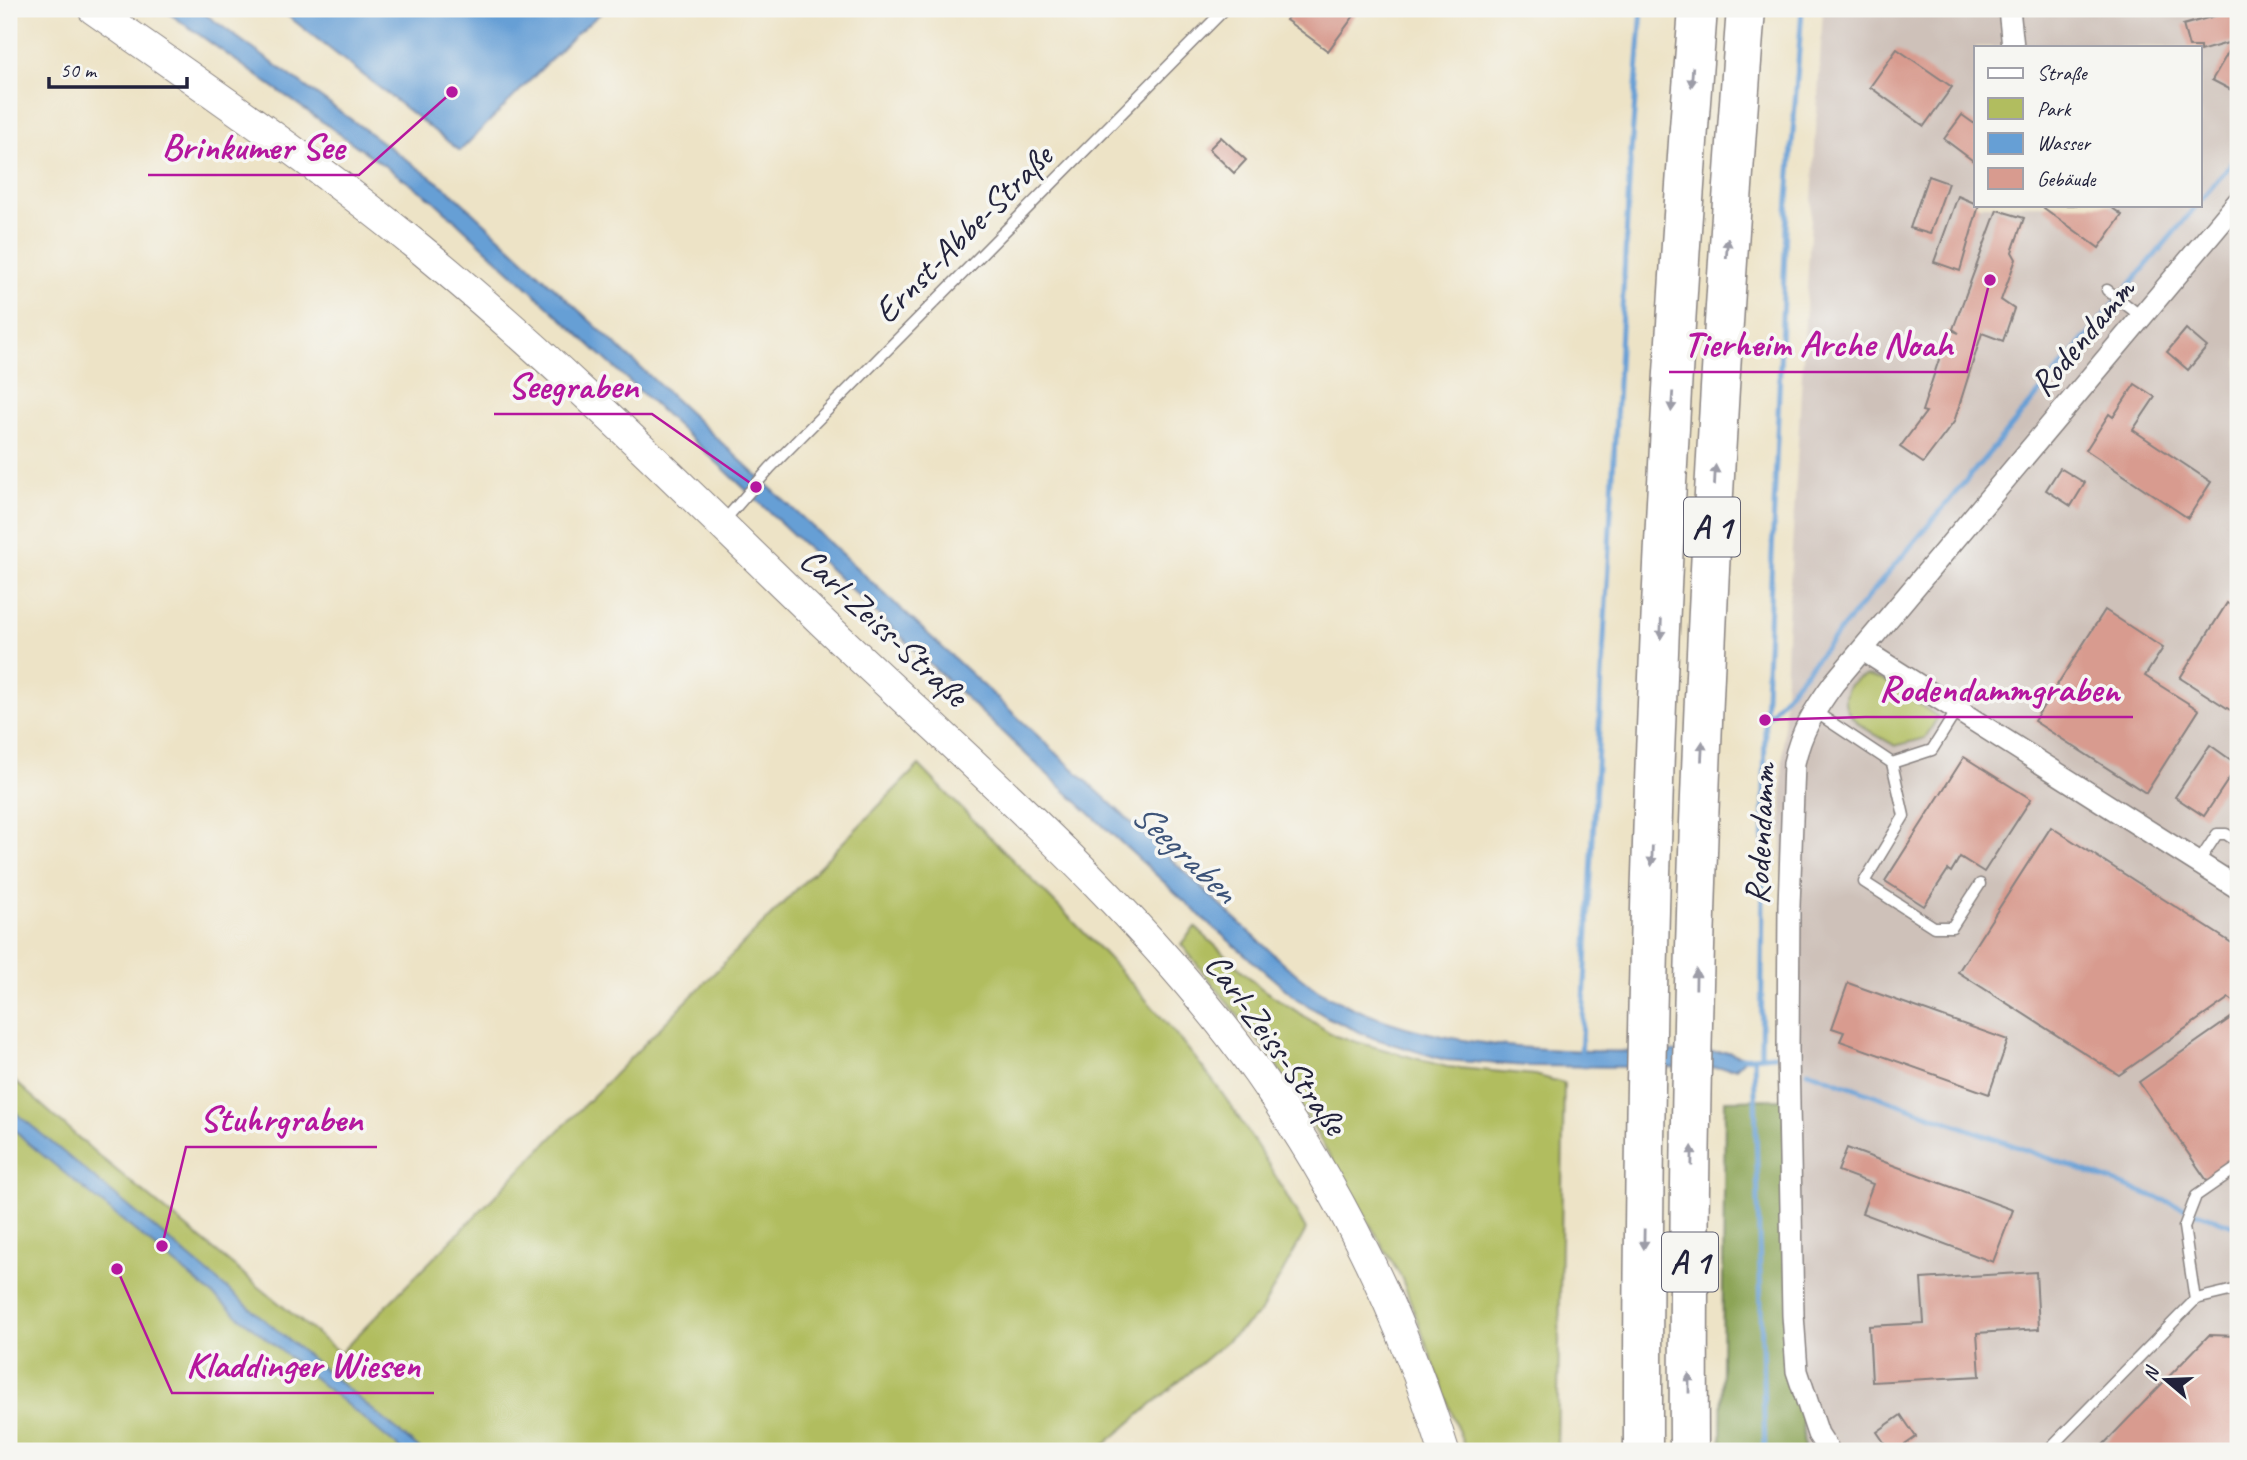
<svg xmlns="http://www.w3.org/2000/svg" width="2247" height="1460" font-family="Caveat,sans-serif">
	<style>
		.industrial { fill: #cec1b9; fill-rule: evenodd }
		.green { fill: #b1bd5f; stroke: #6a704d; stroke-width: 2 }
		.forest { fill: #8ca456; stroke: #576348; stroke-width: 2 }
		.water { fill: #669fd5; stroke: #446088; stroke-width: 2 }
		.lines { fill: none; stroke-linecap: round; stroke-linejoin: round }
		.stream { stroke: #669fd5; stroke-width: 5 }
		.building { fill: #d89b8f }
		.lane-casing { stroke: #888280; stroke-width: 13 }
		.street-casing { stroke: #888280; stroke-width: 24 }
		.secondary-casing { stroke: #888280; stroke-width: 32 }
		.highway-casing { stroke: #888280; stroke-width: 41 }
		.lane { stroke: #fff; stroke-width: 10 }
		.street { stroke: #fff; stroke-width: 21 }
		.secondary { stroke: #fff; stroke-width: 30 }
		.highway { stroke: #fff; stroke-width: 38 }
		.oneway { fill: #9c9ca7 }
		.labels { text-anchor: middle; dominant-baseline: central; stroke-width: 7; stroke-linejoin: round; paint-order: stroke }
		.shield { fill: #f6f6f2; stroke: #626272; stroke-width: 2 }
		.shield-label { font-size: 33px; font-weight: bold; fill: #22223b }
		.street-label { font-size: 35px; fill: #22223b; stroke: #f6f6f2 }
		.water-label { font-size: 37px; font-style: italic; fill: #3d5479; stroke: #f6f6f2 }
		.leader { fill: none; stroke: #b5179e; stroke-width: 2.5 }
		.callout-dot { fill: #b5179e; stroke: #f6f6f2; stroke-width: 2.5 }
		.callout-label { font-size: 37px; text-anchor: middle; font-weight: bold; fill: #b5179e; stroke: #f6f6f2; stroke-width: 7; stroke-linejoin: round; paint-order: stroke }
	</style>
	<rect width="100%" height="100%" fill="#f6f6f2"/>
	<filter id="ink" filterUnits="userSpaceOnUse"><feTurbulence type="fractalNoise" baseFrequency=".0143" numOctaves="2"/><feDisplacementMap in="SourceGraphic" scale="14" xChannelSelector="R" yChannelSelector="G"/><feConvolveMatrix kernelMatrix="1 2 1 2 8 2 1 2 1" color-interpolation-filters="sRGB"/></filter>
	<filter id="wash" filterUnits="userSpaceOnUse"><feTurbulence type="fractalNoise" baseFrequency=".00686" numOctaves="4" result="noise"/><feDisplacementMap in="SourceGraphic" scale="28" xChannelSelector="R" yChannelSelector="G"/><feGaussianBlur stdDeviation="1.57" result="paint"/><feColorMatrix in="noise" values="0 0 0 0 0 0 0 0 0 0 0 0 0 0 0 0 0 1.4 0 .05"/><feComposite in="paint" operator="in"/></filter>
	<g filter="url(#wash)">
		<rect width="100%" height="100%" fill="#ede3c6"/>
		<path class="industrial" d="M1823,9H2238V1451H1791L1782,1325V778L1787,635ZM1976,47H2200V205H1976Z"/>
		<g class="green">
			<path d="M1866,676L1881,679L1938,717L1925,738L1895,746C1876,734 1838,719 1846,693C1849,683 1856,678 1866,676Z"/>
			<path d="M919,765C1018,868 1127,967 1213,1081C1248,1128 1278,1179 1306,1230L1260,1313L1097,1451H9V1076L99,1156L340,1353Z"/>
			<path d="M1195,927L1261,988L1335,1036L1447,1067L1535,1075L1564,1083L1557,1451H1466L1402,1279L1274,1061L1181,944Z"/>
		</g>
		<path class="forest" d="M1783,1099L1804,1451H1721L1725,1100Z"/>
		<g class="water">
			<path d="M163,9H198L450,191L1285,965C1297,974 1310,986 1323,993C1444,1061 1595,1050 1729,1052L1746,1058L1736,1068L1528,1066L1445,1060L1373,1038L1327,1017L1297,999L1206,921L1019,748L709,455L433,200Z"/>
			<path d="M279,9H606L577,33L460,151Z"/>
			<path d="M9,1107L422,1451H403L28,1143L9,1124Z"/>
		</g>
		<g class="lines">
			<g class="stream">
				<path d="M2200,201L2238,156"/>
				<path d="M1765,719L1786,227L1802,9"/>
				<path d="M1581,1056L1630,165L1642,9"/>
				<path d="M1761,1056L1765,720L2197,205"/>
				<path d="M1754,1057L1765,1451"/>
				<path d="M1740,1058L1775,1055"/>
				<path d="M1808,1071L2238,1227"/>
			</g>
		</g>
		<g id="blocks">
			<g class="building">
				<path d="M1294,9H1359L1328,51L1286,20Z"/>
				<path d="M2214,9H2238L2237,93L2212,80L2235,41L2200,51V47H2189L2183,25L2222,14Z"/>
				<path d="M1897,49L1952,87L1924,126L1870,87Z"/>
				<path d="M1962,115L1976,125V163L1944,139Z"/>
				<path d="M1221,137L1246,160L1234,173L1209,149Z"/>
				<path d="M1928,176L1948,183L1930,234L1910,228Z"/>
				<path d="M1958,196L1979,205L1960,271L1934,262Z"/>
				<path d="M2046,205H2108L2122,215L2099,248L2044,208Z"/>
				<path d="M1997,210L2024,218L2012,252L2016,259L2001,300L2014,309L2003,341L1982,333L1954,422L1923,463L1900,447L1926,412L1922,411L1949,329L1959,333L1953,329Z"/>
				<path d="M2186,329L2207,347L2188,370L2167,352Z"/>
				<path d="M2135,384L2155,397L2133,430L2211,482L2188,518L2086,450L2109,414L2113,417Z"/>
				<path d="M2060,468L2085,483L2071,506L2046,490Z"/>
				<path d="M2227,603L2238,610V715L2180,678Z"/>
				<path d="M2105,610L2163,648L2145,676L2199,710L2146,793L2034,721Z"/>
				<path d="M2210,745L2238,765L2204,816L2175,797Z"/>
				<path d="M1964,757L2031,799L1984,872L1960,857L1951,872L1948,870L1924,906L1885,881Z"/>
				<path d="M2051,827L2238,947V1004L2229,998L2119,1075L1958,972Z"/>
				<path d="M1848,983L2008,1040L1989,1094L1840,1041L1844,1032L1832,1028Z"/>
				<path d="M2238,1013V1161L2208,1182L2139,1082Z"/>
				<path d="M1847,1148L2013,1210L1993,1262L1862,1213L1873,1184L1838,1171Z"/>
				<path d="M2036,1272L2039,1329L1977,1333L1980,1376L1872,1382L1869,1326L1924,1323L1921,1279Z"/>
				<path d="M2209,1335L2238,1336V1451H2097Z"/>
				<path d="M1901,1415L1916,1437L1896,1451H1890L1877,1432Z"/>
			</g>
		</g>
	</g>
	<g filter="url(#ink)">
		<use href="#blocks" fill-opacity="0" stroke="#888280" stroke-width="2"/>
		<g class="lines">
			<g class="lane-casing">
				<g id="lane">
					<path d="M2107,290L2142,317"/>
					<path d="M723,522L770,468L1225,9"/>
					<path d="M1814,711L1892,763L1932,750L1957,710"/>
					<path d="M1892,763L1904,816L1864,882L1934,927H1952L1980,884"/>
					<path d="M2198,863L2217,834H2226L2238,842"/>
					<path d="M2195,1300L2184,1227L2196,1196L2238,1167"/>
					<path d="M2047,1451L2196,1299L2238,1289"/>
				</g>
			</g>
			<g class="street-casing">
				<g id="street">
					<path d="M2009,9L2013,47"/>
					<path d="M1863,650L2238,888"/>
					<path d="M1829,1451L1818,1434L1797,1371L1793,1315L1788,1052L1789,906L1794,763C1801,731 1815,709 1834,683L2238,202"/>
				</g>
			</g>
			<g class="secondary-casing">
				<path id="secondary" d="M93,9C203,86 314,162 418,247C561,364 691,496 824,624C973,766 1138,905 1258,1073C1340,1189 1402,1316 1444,1451"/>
			</g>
			<g class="highway-casing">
				<g id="highway">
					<path d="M1643,1451C1642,970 1660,488 1698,9"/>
					<path d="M1689,1451C1686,970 1709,488 1746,9"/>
				</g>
			</g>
			<use href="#lane" class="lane"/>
			<use href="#street" class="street"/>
			<use href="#secondary" class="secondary"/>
			<use href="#highway" class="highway"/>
		</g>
		<defs><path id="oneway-solid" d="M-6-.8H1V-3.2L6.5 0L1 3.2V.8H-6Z" transform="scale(1.75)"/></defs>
		<g class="oneway">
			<use href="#oneway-solid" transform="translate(1692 77) rotate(94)"/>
			<use href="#oneway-solid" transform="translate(1727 248) rotate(-86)"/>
			<use href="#oneway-solid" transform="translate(1672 402) rotate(94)"/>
			<use href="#oneway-solid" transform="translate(1715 475) rotate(-87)"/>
			<use href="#oneway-solid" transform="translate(1661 629) rotate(92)"/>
			<use href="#oneway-solid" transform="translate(1702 751) rotate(-87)"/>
			<use href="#oneway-solid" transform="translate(1652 856) rotate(92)"/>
			<use href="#oneway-solid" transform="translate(1696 979) rotate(-89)"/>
			<use href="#oneway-solid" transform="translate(1692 1156) rotate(-89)"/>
			<use href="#oneway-solid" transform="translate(1644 1239) rotate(91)"/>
			<use href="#oneway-solid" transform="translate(1689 1383) rotate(-90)"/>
		</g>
	</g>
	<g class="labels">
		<g class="shield">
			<rect x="1684" y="497.5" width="56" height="59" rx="5"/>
			<rect x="1662" y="1232.5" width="56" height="59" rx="5"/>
		</g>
		<g class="shield-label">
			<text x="1712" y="527">A 1</text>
			<text x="1690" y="1262">A 1</text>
		</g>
		<g class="street-label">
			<text transform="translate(963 234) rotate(-45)">Ernst-Abbe-Straße</text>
			<text transform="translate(2082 337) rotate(-50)">Rodendamm</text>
			<text transform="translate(884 627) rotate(43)">Carl-Zeiss-Straße</text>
			<text transform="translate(1760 834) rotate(-87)">Rodendamm</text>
			<text transform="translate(1276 1044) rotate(54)">Carl-Zeiss-Straße</text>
		</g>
		<g class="water-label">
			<text transform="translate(1185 852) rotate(43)">Seegraben</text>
		</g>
	</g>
	<path class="leader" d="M452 92L359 175H148M1990 280L1967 372H1669M756 487L652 414H494M1765 720L1865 717H2133M162 1246L186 1147H377M117 1269L172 1393H434"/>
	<g class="callout-dot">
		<circle cx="452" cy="92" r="7"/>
		<circle cx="1990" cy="280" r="7"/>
		<circle cx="756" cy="487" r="7"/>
		<circle cx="1765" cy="720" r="7"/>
		<circle cx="162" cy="1246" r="7"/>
		<circle cx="117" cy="1269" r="7"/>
	</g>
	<g class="callout-label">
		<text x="253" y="159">Brinkumer See</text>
		<text x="1818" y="356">Tierheim Arche Noah</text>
		<text x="573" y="398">Seegraben</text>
		<text x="1999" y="701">Rodendammgraben</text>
		<text x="281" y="1131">Stuhrgraben</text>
		<text x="303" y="1377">Kladdinger Wiesen</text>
	</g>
	<rect width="2247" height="1460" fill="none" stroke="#f6f6f2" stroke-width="35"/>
	<rect x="1974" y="46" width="228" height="161" fill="#f6f6f2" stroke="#a1a1a9" stroke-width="2"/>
	<rect x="1988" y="68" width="35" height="10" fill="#ffffff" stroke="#a1a1a9" stroke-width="2"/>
	<text x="2037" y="80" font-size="21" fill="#22223b">Straße</text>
	<rect x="1988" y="98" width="35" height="21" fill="#b1bd5f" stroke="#a1a1a9" stroke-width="2"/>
	<text x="2037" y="116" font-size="21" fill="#22223b">Park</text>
	<rect x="1988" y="133" width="35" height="21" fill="#669fd5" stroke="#a1a1a9" stroke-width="2"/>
	<text x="2037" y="150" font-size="21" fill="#22223b">Wasser</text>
	<rect x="1988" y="168" width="35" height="21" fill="#d89b8f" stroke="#a1a1a9" stroke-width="2"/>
	<text x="2037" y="186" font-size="21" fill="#22223b">Gebäude</text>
	<g transform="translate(2166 1380) rotate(289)" stroke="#f6f6f2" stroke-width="5" paint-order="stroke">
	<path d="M0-5L12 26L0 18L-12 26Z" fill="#22223b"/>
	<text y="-10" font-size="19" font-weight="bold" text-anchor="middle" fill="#22223b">N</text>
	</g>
	<path d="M49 77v10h138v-10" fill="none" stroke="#22223b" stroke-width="3.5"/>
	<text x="60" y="77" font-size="21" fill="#22223b" stroke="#f6f6f2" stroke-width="5" paint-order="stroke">50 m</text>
</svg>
